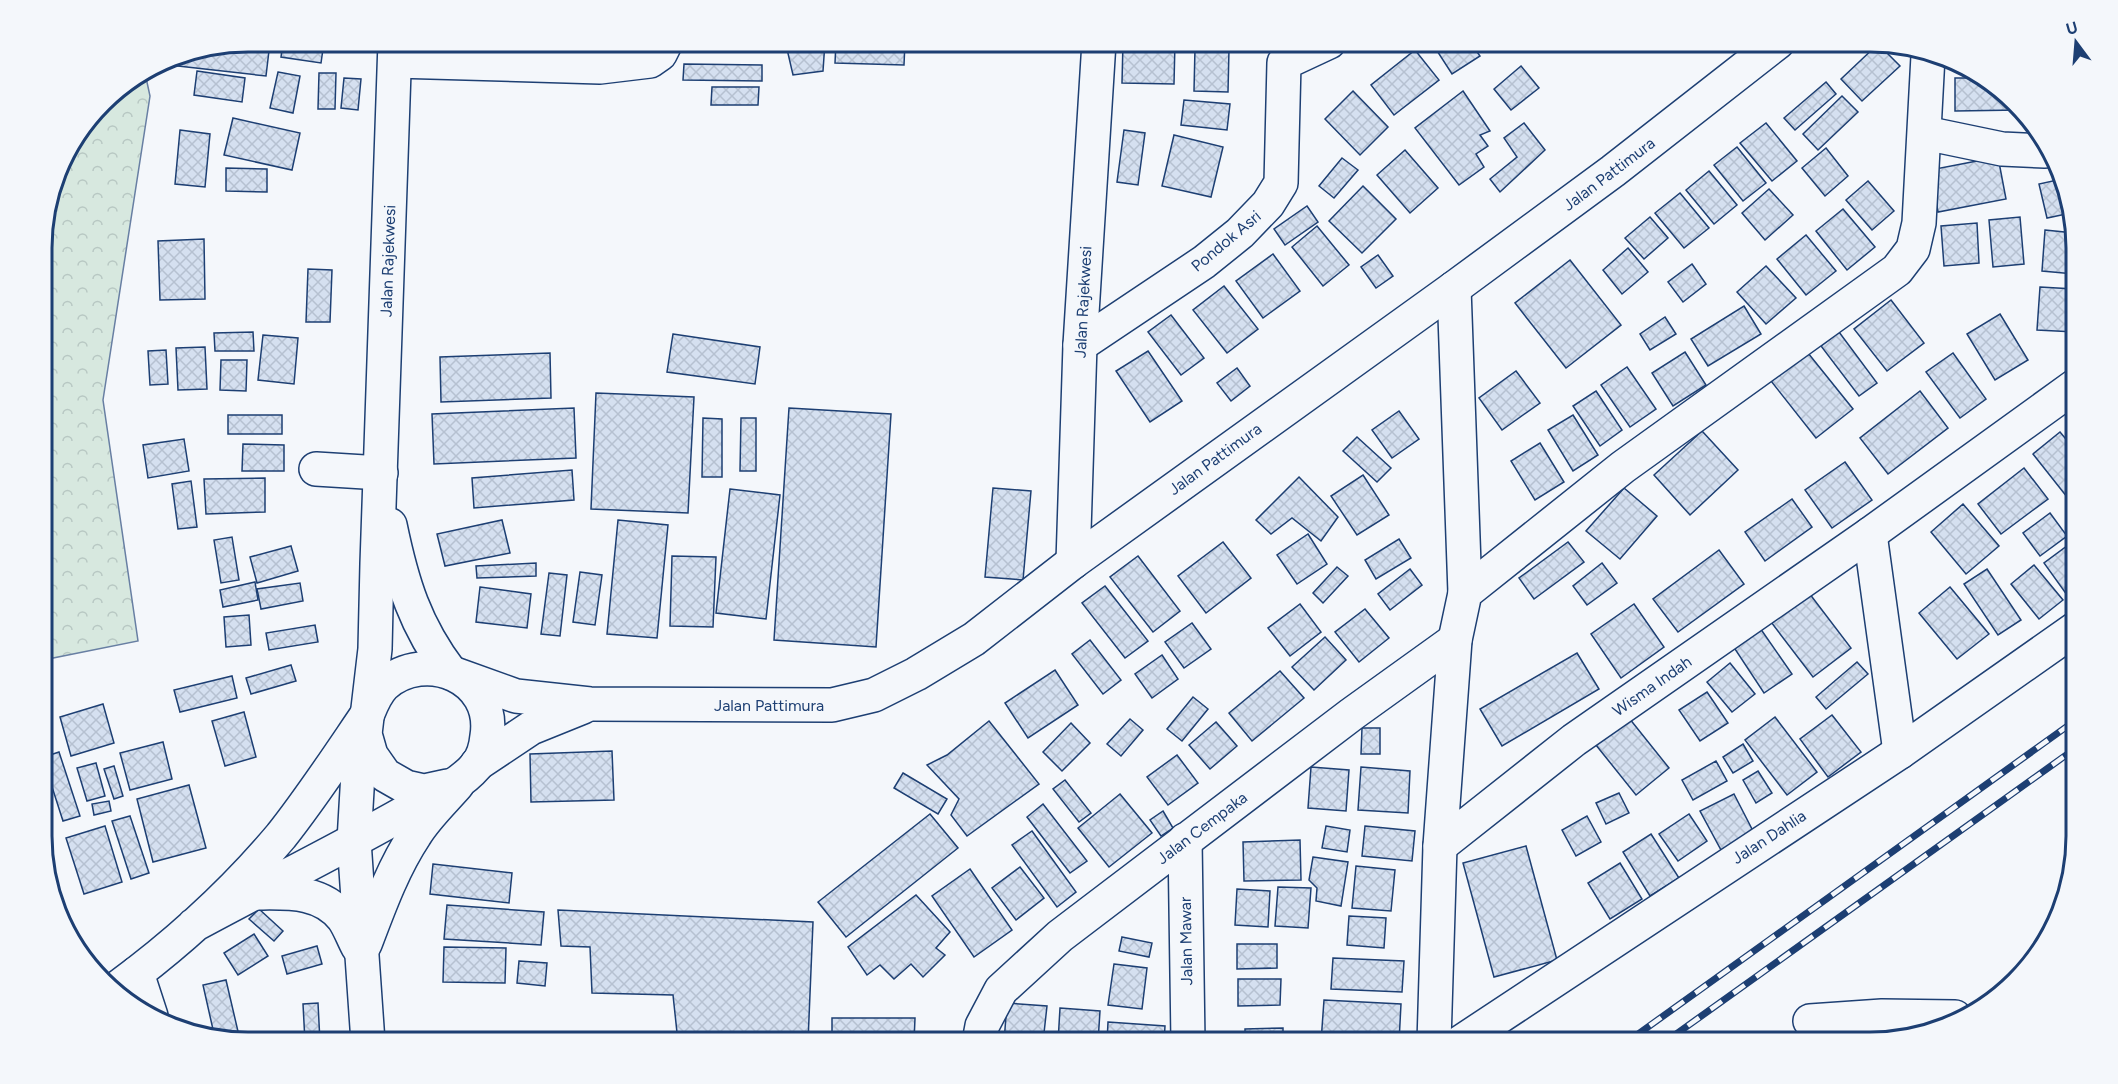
<svg xmlns="http://www.w3.org/2000/svg" width="2118" height="1084" font-family="Figtree,sans-serif">
	<style>
		.forest { fill: url(#forest-crowns); stroke: #687fa3; stroke-width: 1.5 }
		.building { fill: url(#building-cross-hatch); stroke: #1d3f73; stroke-width: 1.5 }
		.lines { fill: none; stroke-linecap: round; stroke-linejoin: round }
		.minor-casing { stroke: #1d3f73; stroke-width: 36 }
		.major-casing { stroke: #1d3f73; stroke-width: 36 }
		.highway-casing { stroke: #1d3f73; stroke-width: 36 }
		.minor { stroke: #f4f7fb; stroke-width: 33 }
		.major { stroke: #f4f7fb; stroke-width: 33 }
		.highway { stroke: #f4f7fb; stroke-width: 33 }
		.rail-casing { stroke: #1d3f73; stroke-width: 7 }
		.rail { stroke: #f4f7fb; stroke-width: 4.5; stroke-dasharray: 14; stroke-linecap: butt }
		.labels { text-anchor: middle; dominant-baseline: central; stroke-width: 4.5; stroke-linejoin: round; paint-order: stroke }
		.street-label { font-size: 16px; fill: #1d3f73; stroke: #f4f7fb }
		.rim { fill: none; stroke: #1d3f73; stroke-width: 3 }
	</style>
	<defs>
		<pattern id="forest-crowns" width="20" height="18" patternUnits="userSpaceOnUse" patternTransform="scale(1.5)"><rect width="20" height="18" fill="#d7e8df"/><path d="M2 6a3 3 0 1 1 6 0M12 15a3 3 0 1 1 6 0" fill="none" stroke="#b8c8c3"/></pattern>
		<pattern id="building-cross-hatch" width="8" height="8" patternUnits="userSpaceOnUse" patternTransform="scale(1.5)"><rect width="8" height="8" fill="#d5e0f0"/><path d="M0 0l8 8M0 8l8-8" fill="none" stroke="#b6c1d1"/></pattern>
	</defs>
	<rect width="100%" height="100%" fill="#f4f7fb"/>
	<path class="forest" d="M145,73L150,96L103,400L138,641L43,660L42,234L63,157L112,93Z"/>
	<g class="building">
		<path d="M248,42H270L266,76L160,64L170,58Z"/>
		<path d="M283,42H324L321,63L281,57Z"/>
		<path d="M464,42H547V45Z"/>
		<path d="M732,42H750L751,48L731,50Z"/>
		<path d="M761,42H825L823,71L793,75L787,49L761,50Z"/>
		<path d="M836,42H905L904,65L835,63Z"/>
		<path d="M1123,42H1175L1174,84L1122,83Z"/>
		<path d="M1434,42H1470L1480,56L1452,74L1432,43Z"/>
		<path d="M1878,44L1900,66L1862,101L1841,79Z"/>
		<path d="M1195,48L1229,49L1228,92L1194,91Z"/>
		<path d="M1415,50L1439,80L1394,115L1371,85Z"/>
		<path d="M684,64L762,65V81L683,80Z"/>
		<path d="M1521,66L1539,88L1511,110L1494,89Z"/>
		<path d="M197,71L245,78L242,102L194,95Z"/>
		<path d="M278,72L300,76L293,113L270,108Z"/>
		<path d="M319,73H336L335,109H318Z"/>
		<path d="M344,78L361,79L358,110L341,108Z"/>
		<path d="M1955,78H1979L2018,110L1955,111Z"/>
		<path d="M1826,82L1836,94L1795,130L1784,118Z"/>
		<path d="M712,87H759L758,105H711Z"/>
		<path d="M1353,91L1388,127L1360,155L1325,119Z"/>
		<path d="M1463,91L1490,131L1480,135L1488,146L1476,154L1484,167L1459,185L1415,128Z"/>
		<path d="M1842,96L1858,112L1818,150L1803,134Z"/>
		<path d="M1184,100L1230,104L1227,130L1181,125Z"/>
		<path d="M233,118L300,133L292,170L224,155Z"/>
		<path d="M1524,123L1545,150L1500,192L1490,179L1517,157L1504,138Z"/>
		<path d="M1766,123L1797,161L1772,181L1740,143Z"/>
		<path d="M180,130L210,134L205,187L175,184Z"/>
		<path d="M1124,130L1145,133L1138,185L1117,182Z"/>
		<path d="M1174,135L1223,147L1211,197L1162,186Z"/>
		<path d="M1737,147L1766,183L1743,201L1714,165Z"/>
		<path d="M1826,148L1848,176L1825,196L1802,168Z"/>
		<path d="M1405,150L1438,188L1410,213L1377,175Z"/>
		<path d="M1998,157L2006,199L1938,212L1930,170Z"/>
		<path d="M1342,158L1358,170L1334,198L1319,186Z"/>
		<path d="M226,168L267,169V192L226,191Z"/>
		<path d="M1709,171L1737,205L1714,224L1686,190Z"/>
		<path d="M2057,180L2071,213L2047,218L2039,184Z"/>
		<path d="M1868,181L1894,211L1872,230L1846,200Z"/>
		<path d="M1363,186L1396,219L1362,253L1329,221Z"/>
		<path d="M1769,189L1793,215L1765,240L1742,213Z"/>
		<path d="M1680,193L1709,228L1684,248L1655,213Z"/>
		<path d="M1307,206L1318,222L1285,245L1274,229Z"/>
		<path d="M1843,209L1875,247L1847,270L1816,231Z"/>
		<path d="M1650,217L1668,238L1644,259L1625,238Z"/>
		<path d="M2020,217L2024,264L1993,267L1989,220Z"/>
		<path d="M1977,223L1979,263L1944,266L1941,226Z"/>
		<path d="M1317,226L1349,265L1323,286L1292,247Z"/>
		<path d="M2045,230L2074,233V274L2042,271Z"/>
		<path d="M1806,235L1836,271L1806,295L1777,259Z"/>
		<path d="M204,239L205,299L160,300L158,241Z"/>
		<path d="M1628,248L1648,272L1622,294L1603,270Z"/>
		<path d="M1273,254L1300,291L1263,318L1236,281Z"/>
		<path d="M1378,255L1393,276L1376,288L1361,267Z"/>
		<path d="M1570,260L1621,325L1566,368L1515,303Z"/>
		<path d="M1692,264L1706,284L1683,302L1668,282Z"/>
		<path d="M1766,266L1796,298L1766,324L1737,292Z"/>
		<path d="M308,269L332,270L330,322H306Z"/>
		<path d="M1224,286L1258,329L1227,353L1193,310Z"/>
		<path d="M2040,287L2074,289L2075,332L2037,330Z"/>
		<path d="M1891,300L1924,343L1887,371L1854,329Z"/>
		<path d="M1744,306L1761,334L1708,366L1691,339Z"/>
		<path d="M2000,314L2028,360L1995,380L1967,334Z"/>
		<path d="M1171,315L1204,358L1181,375L1148,332Z"/>
		<path d="M1665,317L1676,334L1650,350L1640,334Z"/>
		<path d="M253,332L254,351H215L214,333Z"/>
		<path d="M1839,332L1877,383L1859,396L1821,346Z"/>
		<path d="M673,334L760,347L755,384L667,372Z"/>
		<path d="M263,335L298,338L294,384L258,380Z"/>
		<path d="M205,347L207,389L178,390L176,348Z"/>
		<path d="M166,350L168,384L150,385L148,351Z"/>
		<path d="M1148,351L1182,401L1150,422L1116,371Z"/>
		<path d="M1685,352L1706,385L1673,406L1652,373Z"/>
		<path d="M550,353L551,398L441,402L440,357Z"/>
		<path d="M1808,353L1853,409L1816,438L1771,381Z"/>
		<path d="M1953,353L1986,399L1960,418L1926,372Z"/>
		<path d="M221,360H247L246,391L220,390Z"/>
		<path d="M1627,367L1656,409L1630,427L1601,385Z"/>
		<path d="M1237,368L1250,386L1231,401L1217,383Z"/>
		<path d="M1516,371L1540,403L1502,430L1479,398Z"/>
		<path d="M1596,391L1622,430L1600,446L1573,406Z"/>
		<path d="M1920,391L1948,428L1888,474L1860,438Z"/>
		<path d="M596,393L694,397L688,513L591,509Z"/>
		<path d="M574,408L576,458L434,464L432,414Z"/>
		<path d="M789,408L891,414L876,647L774,640Z"/>
		<path d="M1399,411L1419,439L1392,458L1372,430Z"/>
		<rect x="228" y="415" width="54" height="19"/>
		<path d="M1573,415L1598,455L1573,471L1548,430Z"/>
		<path d="M703,418L722,419V477H702Z"/>
		<path d="M741,418H756V471H740Z"/>
		<path d="M1702,431L1738,470L1690,515L1654,475Z"/>
		<path d="M2060,432L2075,450V491L2067,497L2033,454Z"/>
		<path d="M1357,437L1391,468L1377,482L1343,451Z"/>
		<path d="M184,439L189,471L148,478L143,445Z"/>
		<path d="M1540,443L1564,482L1535,500L1511,461Z"/>
		<path d="M243,444L284,445V471H242Z"/>
		<path d="M1845,462L1872,500L1832,528L1805,490Z"/>
		<path d="M2024,468L2048,499L2001,534L1978,504Z"/>
		<path d="M572,470L574,500L474,508L472,478Z"/>
		<path d="M1363,475L1389,515L1357,535L1331,496Z"/>
		<path d="M1299,477L1338,517L1321,541L1292,518L1271,534L1256,520Z"/>
		<path d="M265,478V512L206,514L204,479Z"/>
		<path d="M191,481L197,527L178,529L172,484Z"/>
		<path d="M993,488L1031,491L1023,580L985,577Z"/>
		<path d="M1624,488L1657,516L1620,559L1586,531Z"/>
		<path d="M730,489L780,495L766,619L716,613Z"/>
		<path d="M1792,499L1812,527L1765,561L1745,532Z"/>
		<path d="M1963,504L1999,546L1966,574L1931,532Z"/>
		<path d="M2050,513L2067,536L2040,556L2023,533Z"/>
		<path d="M502,520L510,553L445,566L437,534Z"/>
		<path d="M618,520L668,525L657,638L607,634Z"/>
		<path d="M1308,534L1327,564L1297,584L1277,555Z"/>
		<path d="M232,537L239,580L221,583L214,540Z"/>
		<path d="M1399,539L1411,558L1376,579L1365,560Z"/>
		<path d="M2075,540V589L2067,595L2044,563Z"/>
		<path d="M1223,542L1251,578L1206,613L1178,576Z"/>
		<path d="M1568,542L1584,562L1534,599L1519,578Z"/>
		<path d="M291,546L298,571L257,583L250,557Z"/>
		<path d="M1719,550L1744,584L1678,632L1653,599Z"/>
		<path d="M672,556L716,557L713,627L670,626Z"/>
		<path d="M1138,556L1180,611L1153,632L1110,577Z"/>
		<path d="M536,563V576L477,578L476,566Z"/>
		<path d="M1602,563L1617,583L1587,605L1573,586Z"/>
		<path d="M2034,565L2063,600L2039,619L2011,584Z"/>
		<path d="M1337,567L1348,576L1323,603L1313,593Z"/>
		<path d="M1410,569L1422,585L1390,610L1378,594Z"/>
		<path d="M1987,569L2021,620L1998,635L1964,584Z"/>
		<path d="M580,572L602,575L595,625L573,622Z"/>
		<path d="M549,573L567,575L560,636L541,634Z"/>
		<path d="M255,582L258,600L223,607L220,590Z"/>
		<path d="M300,583L303,601L261,609L257,589Z"/>
		<path d="M1105,586L1148,641L1125,658L1082,603Z"/>
		<path d="M480,587L531,594L527,628L476,622Z"/>
		<path d="M1950,587L1989,634L1957,659L1919,613Z"/>
		<path d="M1809,593L1851,648L1813,677L1771,622Z"/>
		<path d="M1300,604L1321,632L1290,656L1268,628Z"/>
		<path d="M1634,604L1664,647L1621,678L1591,634Z"/>
		<path d="M1365,609L1389,638L1359,662L1335,632Z"/>
		<path d="M249,615L251,645L226,647L224,617Z"/>
		<path d="M1192,623L1211,649L1184,668L1165,642Z"/>
		<path d="M315,625L318,642L269,650L266,633Z"/>
		<path d="M1760,628L1792,674L1764,693L1733,646Z"/>
		<path d="M1325,637L1346,660L1314,690L1292,667Z"/>
		<path d="M1090,640L1121,680L1103,694L1072,654Z"/>
		<path d="M1577,653L1599,689L1502,746L1480,709Z"/>
		<path d="M1162,655L1178,679L1152,698L1135,674Z"/>
		<path d="M1857,662L1868,674L1826,709L1816,697Z"/>
		<path d="M1730,663L1755,694L1732,712L1707,682Z"/>
		<path d="M291,665L296,681L251,694L246,678Z"/>
		<path d="M1055,670L1078,705L1028,738L1005,703Z"/>
		<path d="M1280,671L1304,698L1252,741L1229,713Z"/>
		<path d="M232,676L237,698L180,712L174,690Z"/>
		<path d="M1707,692L1728,723L1700,741L1679,710Z"/>
		<path d="M1193,697L1208,709L1182,741L1167,729Z"/>
		<path d="M103,704L114,743L71,756L60,717Z"/>
		<path d="M244,712L256,757L225,766L212,721Z"/>
		<path d="M1832,715L1861,752L1828,777L1800,739Z"/>
		<path d="M1775,717L1817,772L1787,795L1745,740Z"/>
		<path d="M1629,718L1669,768L1636,795L1596,745Z"/>
		<path d="M1130,719L1143,730L1121,756L1107,744Z"/>
		<path d="M989,721L1039,784L967,836L951,815L959,799L927,765L947,755Z"/>
		<path d="M1216,722L1237,746L1210,769L1189,745Z"/>
		<path d="M1071,723L1090,743L1062,771L1043,752Z"/>
		<path d="M1362,728H1380V754H1361Z"/>
		<path d="M163,742L172,779L130,790L120,753Z"/>
		<path d="M1743,744L1753,761L1733,773L1723,757Z"/>
		<path d="M612,751L614,800L531,802L530,754Z"/>
		<path d="M59,752L80,816L63,821L44,762V757Z"/>
		<path d="M1177,755L1198,783L1168,805L1147,777Z"/>
		<path d="M1716,761L1727,781L1693,800L1682,780Z"/>
		<path d="M96,763L105,796L87,801L77,768Z"/>
		<path d="M114,766L123,796L114,799L104,769Z"/>
		<path d="M1311,767L1349,770L1346,811L1308,808Z"/>
		<path d="M1361,767L1410,771L1408,813L1358,810Z"/>
		<path d="M1758,771L1772,793L1756,803L1743,780Z"/>
		<path d="M903,773L947,799L938,814L894,788Z"/>
		<path d="M1065,780L1091,813L1079,822L1053,789Z"/>
		<path d="M189,785L206,848L153,862L137,799Z"/>
		<path d="M1619,793L1629,813L1606,824L1596,803Z"/>
		<path d="M1120,794L1152,833L1109,867L1078,828Z"/>
		<path d="M1734,794L1754,833L1721,850L1700,811Z"/>
		<path d="M109,801L111,811L94,815L92,804Z"/>
		<path d="M1043,804L1087,861L1070,873L1027,817Z"/>
		<path d="M1163,811L1173,828L1161,836L1150,820Z"/>
		<path d="M930,814L958,848L846,937L818,902Z"/>
		<path d="M1689,814L1707,841L1678,861L1659,834Z"/>
		<path d="M130,816L149,873L131,879L112,821Z"/>
		<path d="M1587,816L1601,842L1576,856L1562,830Z"/>
		<path d="M105,826L122,882L84,894L66,838Z"/>
		<path d="M1326,826L1350,830L1347,852L1322,848Z"/>
		<path d="M1365,826L1415,831L1412,861L1362,856Z"/>
		<path d="M1032,831L1076,892L1057,907L1012,845Z"/>
		<path d="M1651,834L1679,878L1650,896L1623,852Z"/>
		<path d="M1300,840L1301,880L1244,881L1243,842Z"/>
		<path d="M1526,846L1557,960L1494,977L1463,863Z"/>
		<path d="M1313,857L1348,862L1341,906L1316,901L1317,888L1309,880Z"/>
		<path d="M1620,863L1642,899L1610,919L1588,883Z"/>
		<path d="M433,864L512,873L509,903L430,894Z"/>
		<path d="M1356,866L1395,870L1391,911L1352,908Z"/>
		<path d="M1020,867L1044,898L1016,920L992,888Z"/>
		<path d="M970,869L1012,930L974,957L932,896Z"/>
		<path d="M1278,887L1311,888L1308,928L1275,926Z"/>
		<path d="M1237,889L1270,891L1268,927L1235,925Z"/>
		<path d="M916,895L950,932L936,948L945,955L923,977L911,964L894,979L880,965L867,975L848,947Z"/>
		<path d="M447,905L544,912L541,945L444,939Z"/>
		<path d="M259,909L283,931L274,941L249,919Z"/>
		<path d="M558,910L813,922L808,1042H678L673,995L592,993L590,947L561,946Z"/>
		<path d="M1349,916L1386,918L1384,948L1347,945Z"/>
		<path d="M254,934L268,956L238,975L224,953Z"/>
		<path d="M1122,937L1152,943L1149,957L1119,951Z"/>
		<path d="M1237,944H1277V968L1237,969Z"/>
		<path d="M317,946L322,964L287,974L282,956Z"/>
		<path d="M444,947L506,948L505,983L443,982Z"/>
		<path d="M1333,958L1404,961L1402,992L1331,989Z"/>
		<path d="M519,961L547,963L545,986L517,983Z"/>
		<path d="M1114,964L1147,968L1142,1009L1108,1005Z"/>
		<path d="M1238,979H1281L1280,1005L1238,1006Z"/>
		<path d="M226,980L240,1040L214,1034L203,985Z"/>
		<path d="M1324,1000L1401,1004L1399,1042H1321Z"/>
		<path d="M318,1003L320,1042H305L303,1004Z"/>
		<path d="M1007,1003L1047,1006L1043,1042H1004Z"/>
		<path d="M1060,1008L1100,1011L1098,1042H1058Z"/>
		<path d="M832,1018H915L914,1042H832Z"/>
		<path d="M1108,1022L1165,1026L1164,1042H1107Z"/>
		<path d="M1283,1028V1042H1245V1029Z"/>
		<path d="M1814,1032L1847,1036L1846,1042H1813Z"/>
	</g>
	<g class="lines">
		<g class="minor-casing">
			<g id="minor">
				<path d="M1928,56L1919,223L1913,249L1897,270L1623,467L1465,593L1455,640L1440,846L1574,740L1870,534L2075,386"/>
				<path d="M395,61L600,67L650,61L660,54L666,42"/>
				<path d="M1925,133L2002,149L2045,151"/>
				<path d="M1454,288L1465,593"/>
				<path d="M1080,345L1204,262L1240,233L1268,204L1281,183L1284,63L1329,42"/>
				<path d="M316,469L381,473"/>
				<path d="M1870,534L1900,752"/>
				<path d="M1073,562L1080,345L1099,42"/>
				<path d="M452,673L516,696L590,704L832,705L874,695L916,674L974,639L1073,562L1454,288L1613,171L1778,42"/>
				<path d="M477,764L531,728L583,707"/>
				<path d="M1185,840L1188,1042"/>
				<path d="M137,973L151,1016"/>
				<path d="M1810,1021L1882,1016L1955,1017"/>
				<path d="M979,1042L982,1026L1001,990L1060,936L1352,714L1455,640"/>
				<path d="M1434,1042L1440,846"/>
				<path d="M1461,1042L1900,752L2075,629"/>
			</g>
		</g>
		<g class="major-casing">
			<g id="major">
				<path d="M365,734L358,773L354,841L368,1042"/>
				<path d="M252,893C285,893 320,889 343,918C349,926 353,938 358,947"/>
				<path d="M365,944C379,907 393,868 415,835C426,817 443,801 457,785"/>
			</g>
		</g>
		<g class="highway-casing">
			<g id="highway">
				<path d="M395,42L377,564L375,649L365,734L371,755L385,775L406,787L424,791L447,786"/>
				<path d="M390,525C402,583 415,626 451,673"/>
				<path d="M117,988C177,944 233,893 281,836C312,797 340,754 368,713C372,703 376,693 384,685C426,648 496,678 487,736C486,746 483,758 476,766C458,787 428,799 404,813C335,852 264,887 194,925"/>
			</g>
		</g>
		<use href="#minor" class="minor"/>
		<use href="#major" class="major"/>
		<use href="#highway" class="highway"/>
		<g class="rail-casing">
			<g id="rail">
				<path d="M1627,1042L2076,720"/>
				<path d="M1665,1042L2076,748"/>
			</g>
		</g>
		<use href="#rail" class="rail"/>
	</g>
	<g class="labels">
		<g class="street-label">
			<text transform="translate(1609 174) rotate(-37)">Jalan Pattimura</text>
			<text transform="translate(1226 241) rotate(-40)">Pondok Asri</text>
			<text transform="translate(388 261) rotate(-88)">Jalan Rajekwesi</text>
			<text transform="translate(1083 302) rotate(-87)">Jalan Rajekwesi</text>
			<text transform="translate(1215 459) rotate(-36)">Jalan Pattimura</text>
			<text transform="translate(1652 686) rotate(-35)">Wisma Indah</text>
			<text x="769" y="705">Jalan Pattimura</text>
			<text transform="translate(1202 828) rotate(-37)">Jalan Cempaka</text>
			<text transform="translate(1769 837) rotate(-33)">Jalan Dahlia</text>
			<text transform="translate(1186 941) rotate(-91)">Jalan Mawar</text>
		</g>
	</g>
	<path d="M0 0H2118V1084H0ZM248 52H1870A196 196 0 0 1 2066 248V836A196 196 0 0 1 1870 1032H248A196 196 0 0 1 52 836V248A196 196 0 0 1 248 52Z" fill="#f4f7fb" fill-rule="evenodd"/>
	<path class="rim" d="M248 52H1870A196 196 0 0 1 2066 248V836A196 196 0 0 1 1870 1032H248A196 196 0 0 1 52 836V248A196 196 0 0 1 248 52Z"/>
	<g transform="translate(2076 42) rotate(344)" stroke="#f4f7fb" stroke-width="4.5" paint-order="stroke">
	<path d="M0-4.5L10 22L0 15L-10 22Z" fill="#1d3f73"/>
	<text y="-9" font-size="16" font-weight="bold" text-anchor="middle" fill="#1d3f73">U</text>
	</g>
</svg>
